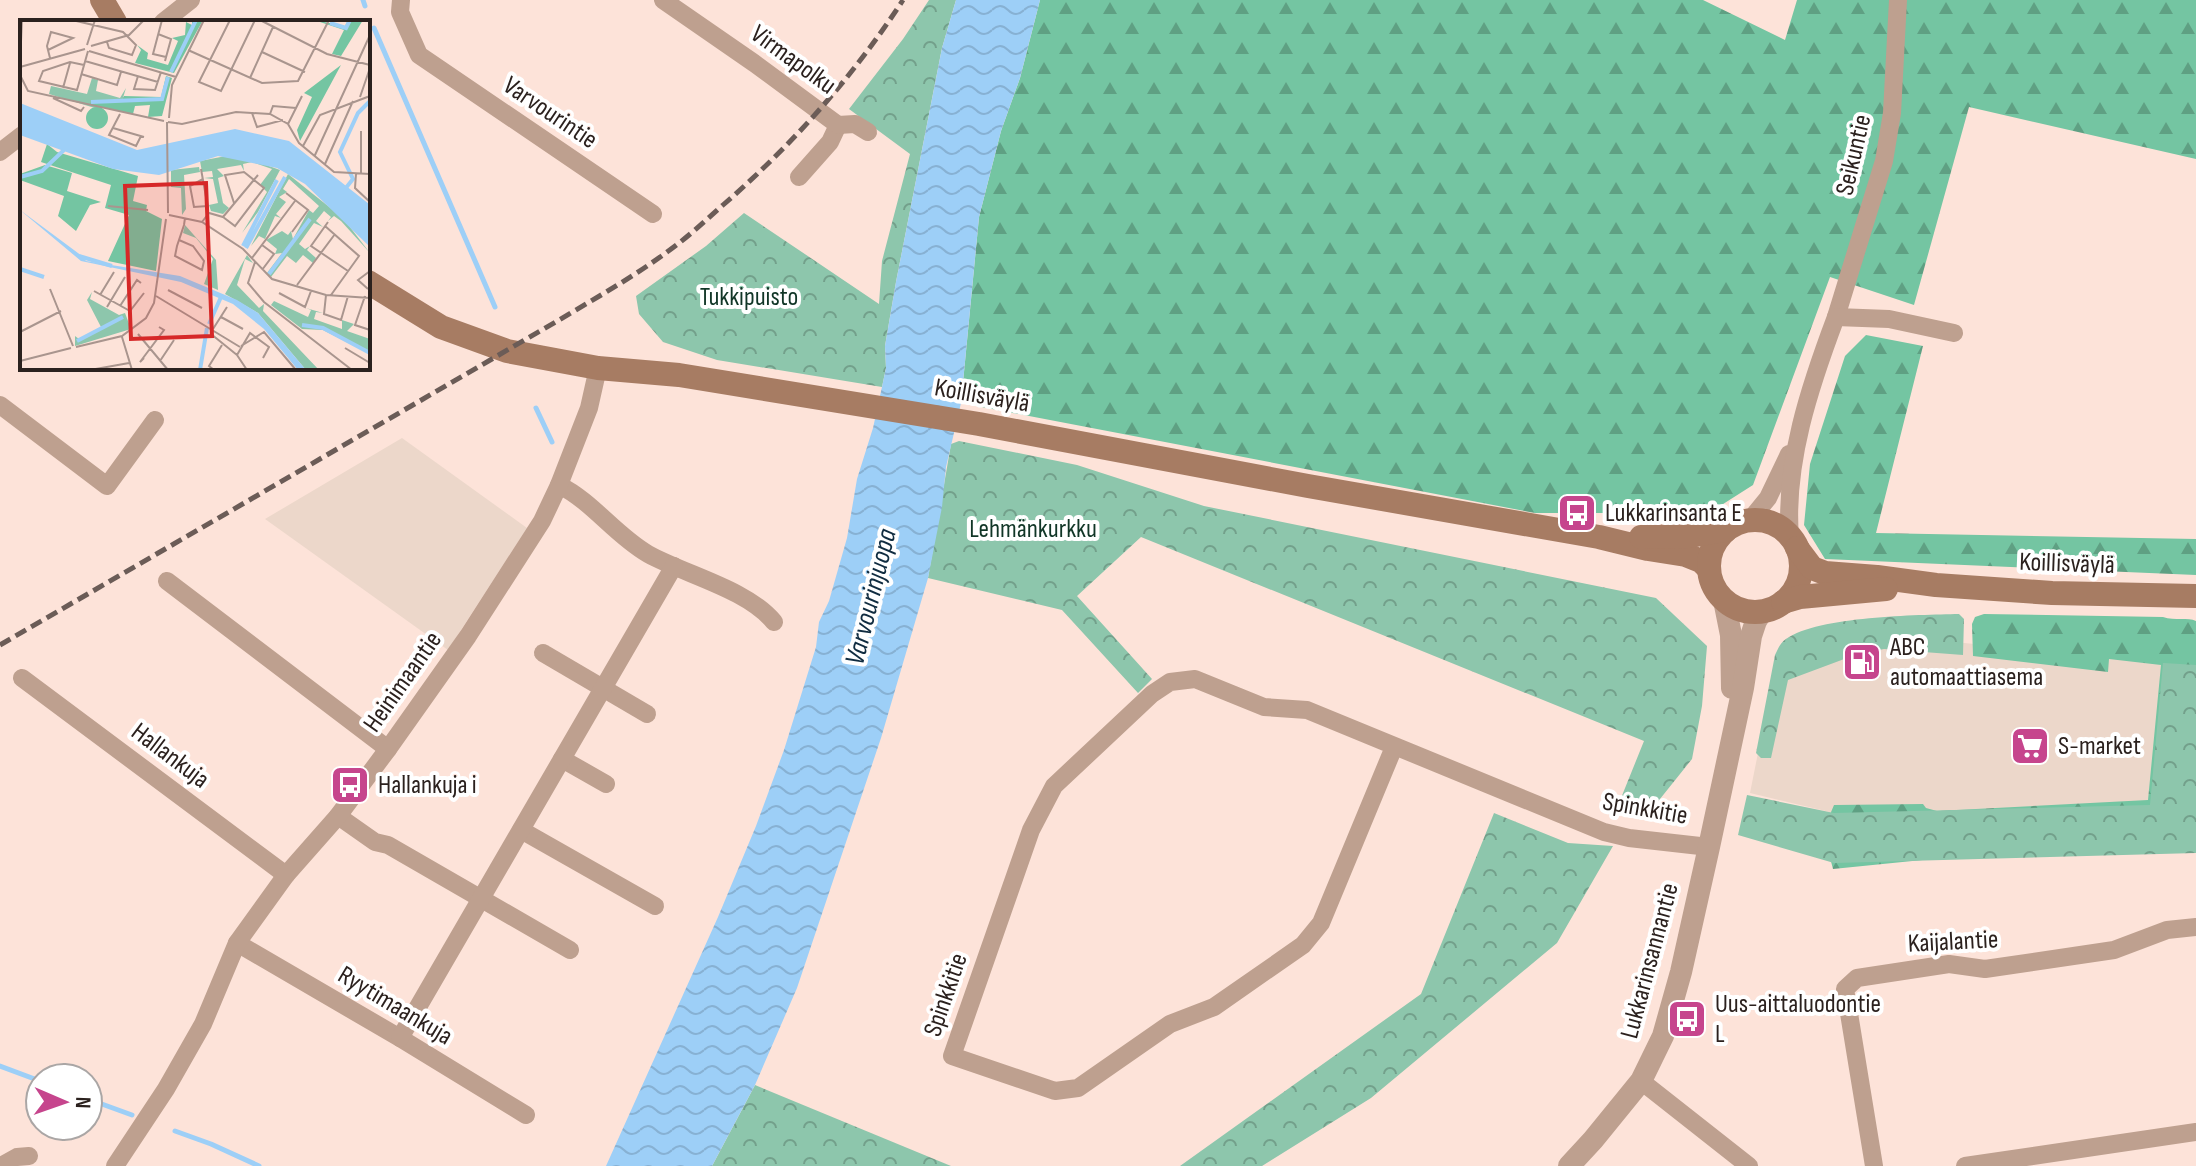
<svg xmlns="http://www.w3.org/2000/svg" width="2196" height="1166" font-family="'Sofia Sans Condensed',sans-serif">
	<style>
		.commercial { fill: #ecd7ca }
		.forest { fill: url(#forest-firs) }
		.park { fill: url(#park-crowns) }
		.water { fill: url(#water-waves) }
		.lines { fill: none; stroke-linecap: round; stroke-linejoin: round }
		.stream { stroke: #9dcff7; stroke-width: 5 }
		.minor { stroke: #bea08f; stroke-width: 18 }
		.tertiary { stroke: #bea08f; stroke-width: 22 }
		.secondary { stroke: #a77c63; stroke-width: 24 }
		.rail { stroke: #6b5c57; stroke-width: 5; stroke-dasharray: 12 6; stroke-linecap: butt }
		.labels { text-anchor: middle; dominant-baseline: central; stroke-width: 8; stroke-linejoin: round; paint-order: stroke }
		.street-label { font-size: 26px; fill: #2b211e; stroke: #fff }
		.park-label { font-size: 26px; fill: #113627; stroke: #fff }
		.poi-label { font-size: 26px; fill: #2b211e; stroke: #fff; text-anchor: start }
		.water-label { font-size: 28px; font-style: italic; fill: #102c40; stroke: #fff }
		.inset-river { fill: none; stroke: #9dcff7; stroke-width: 4 }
		.inset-road { fill: none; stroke: #a9958e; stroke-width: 2 }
		.view { fill: #d62828; fill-opacity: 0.15; stroke: #d62828; stroke-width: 4 }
		.inset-edge { fill: none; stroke: #2b211e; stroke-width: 4 }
	</style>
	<defs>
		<pattern id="forest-firs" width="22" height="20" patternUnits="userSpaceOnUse" patternTransform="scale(2)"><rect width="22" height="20" fill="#74c5a2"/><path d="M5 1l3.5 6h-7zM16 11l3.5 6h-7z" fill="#5fa083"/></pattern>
		<pattern id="park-crowns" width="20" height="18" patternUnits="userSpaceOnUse" patternTransform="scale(2)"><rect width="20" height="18" fill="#8dc6ac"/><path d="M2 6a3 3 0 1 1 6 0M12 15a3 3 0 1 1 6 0" fill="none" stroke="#73a08b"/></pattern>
		<pattern id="water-waves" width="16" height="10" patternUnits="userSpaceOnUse" patternTransform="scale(2)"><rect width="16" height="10" fill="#9dcff7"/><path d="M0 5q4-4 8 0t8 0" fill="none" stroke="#87b1d3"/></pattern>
	</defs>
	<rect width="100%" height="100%" fill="#fde3d9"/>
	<g class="commercial">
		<path d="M402,438L527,528L448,650L265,519Z"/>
		<path d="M1865,633L2163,663L2150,805L1834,813L1750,793L1775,668Z"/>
	</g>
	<g class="forest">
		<path d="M1040,0H1703L1785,40L1797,0H2196V159L1969,107L1914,305L1830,277L1753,485L1709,513H1535L961,403L979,217L1001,131L1020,78Z"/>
		<path d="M1866,335L1923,346L1876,533L2196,539V575L1825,559L1804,525L1810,464L1845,356Z"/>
		<path d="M1984,614L2163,617C2175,621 2188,617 2196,621V828L2160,836L1833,869L1823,831L1834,805L1923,804L1926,808L1937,811L2148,800L2161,665L2109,659L2108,672L1973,656L1972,624L1975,617Z"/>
	</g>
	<g class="park">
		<path d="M929,0H956L942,48L896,282L885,346L886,368L882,387L717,360L663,342L639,314L636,296L706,246L744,213L879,304L882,261L910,154L849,109L903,39Z"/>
		<path d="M959,441L1077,465L1204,506L1656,598L1707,646L1702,706L1692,759L1652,809L1617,808L1644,741L1141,537L1077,596L1152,679L1138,693L1062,610L928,578L951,444Z"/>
		<path d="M1959,614L1964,619L1963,655L1884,649L1855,655L1788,680L1771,758H1761L1756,753L1775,655C1778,649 1780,643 1786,639C1819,616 1917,615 1959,614Z"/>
		<path d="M2163,663L2196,665V853L1834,863L1738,835L1747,795L1834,813L2150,805Z"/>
		<path d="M1494,813L1568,843L1613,846L1557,943L1371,1098L1262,1166H1180L1421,994Z"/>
		<path d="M755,1085L951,1166H712Z"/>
	</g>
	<path class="water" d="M956,0H1040L1020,78L1001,131L979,217L961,403L946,467L942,507L928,578L881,738L797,988L755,1085L712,1166H606L718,917L756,826L784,750L816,647L819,622L829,601L847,538L857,479L873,428L882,387L886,368L885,346L896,282L942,48Z"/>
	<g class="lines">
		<g class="stream">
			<path d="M363,0L365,6"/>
			<path d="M374,28L495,307"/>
			<path d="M536,408L552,442"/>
			<path d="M0,1066L40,1081"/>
			<path d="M88,1099L132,1115"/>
			<path d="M175,1131L211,1144L259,1166"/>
		</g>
		<g class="minor">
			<path d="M401,0L400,12L419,55L653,214"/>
			<path d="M663,0L754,63L838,125L830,142L799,177"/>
			<path d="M163,22L191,0"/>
			<path d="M838,125L855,124L868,132"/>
			<path d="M0,152L22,135"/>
			<path d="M1836,317L1884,161L1892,113L1898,0"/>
			<path d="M0,405L107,486L155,420"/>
			<path d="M559,485C593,502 615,535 648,554C686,575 747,589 774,622"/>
			<path d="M1750,520L1768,498L1789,454"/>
			<path d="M1790,537C1784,463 1810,386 1836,317L1889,319L1954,333"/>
			<path d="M167,581L388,749"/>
			<path d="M543,653L647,714"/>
			<path d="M22,678L286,875"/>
			<path d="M1394,747L1321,923L1303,945L1214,1007L1170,1024L1078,1088L1055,1091L952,1056L1031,830L1054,786L1152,694L1170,682L1195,679L1264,707L1307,710L1604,832L1629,838L1709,847"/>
			<path d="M562,759L606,784"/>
			<path d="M338,816L375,842L388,845L570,950"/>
			<path d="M521,830L655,906"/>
			<path d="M237,943L400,1038L526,1115"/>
			<path d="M400,1038L674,566"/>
			<path d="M1641,1081L1749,1166"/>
			<path d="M1,1166L17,1157L29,1156"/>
			<path d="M115,1166L166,1089L203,1024L237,943L286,875L338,816L388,749L468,636L542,521L559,485L589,408L598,368"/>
			<path d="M1874,1166L1845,989L1857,978L1949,964L1985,969L2114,950L2167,930L2196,927"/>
			<path d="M1965,1166L2196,1132"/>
		</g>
		<g class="tertiary">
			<path d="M1724,600L1731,635L1732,688"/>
			<path d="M1569,1166L1593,1140L1641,1081L1663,1036L1681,972L1709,847L1743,688L1751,636L1756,621L1762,611"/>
		</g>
		<g class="secondary">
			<path d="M102,0L115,22"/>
			<path d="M368,282L441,327L507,351L598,368L679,375L979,424L1308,486L1599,537L1648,549L1686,555L1701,561L1709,569"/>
			<circle cx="1755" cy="566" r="46"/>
			<path d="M1641,537L1690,536L1726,530"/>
			<path d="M1797,548L1812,568L1825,573L1877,577L1936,585L2052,593L2196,596"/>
			<path d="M1783,602L1800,597L1886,589"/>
		</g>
		<path class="rail" d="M0,645L559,320C596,298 633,277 667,252C687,238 705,221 723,205C792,145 853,77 903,0"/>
	</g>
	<defs>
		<g id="bus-square" transform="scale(2)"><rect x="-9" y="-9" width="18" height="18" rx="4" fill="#c6458d" stroke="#fff"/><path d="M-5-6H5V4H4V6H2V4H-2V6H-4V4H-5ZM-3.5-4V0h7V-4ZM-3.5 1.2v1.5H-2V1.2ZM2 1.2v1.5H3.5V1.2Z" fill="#fff"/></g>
		<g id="fuel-square" transform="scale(2)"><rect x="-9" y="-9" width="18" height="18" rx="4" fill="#c6458d" stroke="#fff"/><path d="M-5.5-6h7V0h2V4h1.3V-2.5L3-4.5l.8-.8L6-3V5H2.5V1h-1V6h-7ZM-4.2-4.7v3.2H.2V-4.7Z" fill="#fff"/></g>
		<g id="supermarket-square" transform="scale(2)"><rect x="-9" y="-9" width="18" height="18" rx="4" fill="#c6458d" stroke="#fff"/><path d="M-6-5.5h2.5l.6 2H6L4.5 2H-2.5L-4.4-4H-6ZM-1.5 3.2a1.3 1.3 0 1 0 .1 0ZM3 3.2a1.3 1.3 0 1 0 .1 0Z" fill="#fff"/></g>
	</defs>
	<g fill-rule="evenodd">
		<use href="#bus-square" x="1577" y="513"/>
		<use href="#fuel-square" x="1862" y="662"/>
		<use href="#supermarket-square" x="2030" y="746"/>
		<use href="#bus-square" x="350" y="785"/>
		<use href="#bus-square" x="1687" y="1019"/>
	</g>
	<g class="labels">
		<g class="street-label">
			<text transform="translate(793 60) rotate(36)">Virmapolku</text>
			<text transform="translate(550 113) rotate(34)">Varvourintie</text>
			<text transform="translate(1854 155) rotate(-77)">Seikuntie</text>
			<text transform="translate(982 396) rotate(10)">Koillisväylä</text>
			<text transform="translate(2067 564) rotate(2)">Koillisväylä</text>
			<text transform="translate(403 682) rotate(-55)">Heinimaantie</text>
			<text transform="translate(170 756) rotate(37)">Hallankuja</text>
			<text transform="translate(1645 809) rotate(10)">Spinkkitie</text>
			<text transform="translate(1953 942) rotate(-3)">Kaijalantie</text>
			<text transform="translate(1650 961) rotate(-75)">Lukkarinsannantie</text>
			<text transform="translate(946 995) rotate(-71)">Spinkkitie</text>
			<text transform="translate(395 1006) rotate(31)">Ryytimaankuja</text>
		</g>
		<g class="park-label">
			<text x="749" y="297">Tukkipuisto</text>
			<text x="1033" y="529">Lehmänkurkku</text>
		</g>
		<g class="poi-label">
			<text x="1605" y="513">Lukkarinsanta E</text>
			<text x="1890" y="647">ABC<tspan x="1890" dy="30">automaattiasema</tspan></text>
			<text x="2058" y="746">S-market</text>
			<text x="378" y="785">Hallankuja i</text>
			<text x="1715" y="1004">Uus-aittaluodontie<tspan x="1715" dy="30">L</tspan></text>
		</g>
		<g class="water-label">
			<text transform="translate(871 597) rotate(-76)">Varvourinjuopa</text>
		</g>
	</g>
	<g transform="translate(20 20)">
		<rect width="350" height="350" fill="#fde3d9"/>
		<path d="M72,58L78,60L76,71L100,78L106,68L102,81L78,89L29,74L31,66L67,74Z" fill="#8dc6ac"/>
		<path d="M172,0H183L154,53L115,43L121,30L117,25L128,33L127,39L148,45L158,21L152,18L165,15L166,2L172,5ZM294,0L325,6L328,0H343L321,36L312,34L324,10ZM321,45L280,121L277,110L292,77L284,73ZM146,56L152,58L142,96L128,97L130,85L115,86L113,94L70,85L72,80L101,81L104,76L141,77ZM66 98a11 11 0 1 1 22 0a11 11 0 1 1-22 0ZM27,124L37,132L118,156L113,181L127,185L126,191L142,199L136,251L88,241L109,195L85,188L91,165L21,142ZM25,145L52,153L47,171L81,182L70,185L56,211L38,196L44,176L0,160V154Z" fill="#74c5a2"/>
		<path d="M206,136L235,141L260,150L238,192L222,213L247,172L240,165L252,149L232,142L223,144L224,151L221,145L197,149L204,156L198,158L203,183L209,188L203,194L191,191L189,185L198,183L193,159L184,158L193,157L192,151L182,152L180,141ZM179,147L180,152L164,155L166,189L162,195L161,168L151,167V150ZM268,154L323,198L350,233L321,201L314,196L308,201L311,197L304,191L296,201L303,207L294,203L279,224L285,229L290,226L287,230L296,238L293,243L283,235L276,243L267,236L251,257L247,253L262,233L255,234L257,229L246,220L262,211L268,215L271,211L273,219L289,190L293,193L299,186L269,159L263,169L267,172L259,177L266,182L256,194L261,198L255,196L245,219L239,216L231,226ZM165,205L196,240L198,270L184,264L193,239L176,218L163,213ZM227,235L233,243L225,239L217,265L239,288L244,284L243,291L299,350H286L238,293L205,274ZM72,272L70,279L99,295L105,293L111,309L55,326V316L59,319L81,307L67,280ZM254,281L288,297L291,290L286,288L303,293L296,292L294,299L322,309V300L334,304L327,311L350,319V334L303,310L282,309L251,285Z" fill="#8dc6ac"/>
		<path d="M0,83L117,130L215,109L269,121L349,184L350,227L285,164L257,148L198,136L139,155L93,149L0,115ZM0,190L62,236L66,241L160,256L217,280L238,293L286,350H278L244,309L213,284L161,262L61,241Z" fill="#9dcff7"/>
		<path class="inset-river" d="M310,3L326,8L330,0M151,52L176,0M71,82L142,79L148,57M0,157L22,151L44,130M325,169L333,159L320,132L338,93L350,81M223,226L257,160M226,228L265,157M59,236L92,246M0,249L24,257M249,254L290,199M189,304L201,277M282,305L303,308L350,333M57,321L103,297M180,350L187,308"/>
		<path class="inset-road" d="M52,0L103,12L116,25L112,35L89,28L87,22M142,0L133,34L146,37M210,0L179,62L201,71L235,0M240,0L307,34L350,45M138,14L151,19L145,41M67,25L75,0M71,26L109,15L124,0M28,30L53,18L31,12L27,26L30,38M168,30L242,63L278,61L309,0M69,31L156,57M242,32L285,52M65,41L138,62M0,43L2,0M64,45L50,42L23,51L19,61L57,70L68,31M0,47L65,29M61,54L97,65L101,52M0,55L8,71L144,101M118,56L114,69L135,70L141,52M230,58L253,7M43,68L50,43M340,77L350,48M33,78L61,91L64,87M232,93L237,107L263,100M100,94L89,115L116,126L121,116M250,94L253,86L276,88M149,98L152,65L184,0M147,102L148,193M148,102L162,104L216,92L250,94L268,104L279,123L314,152L350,154M268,104L282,76M93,108L124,117M283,126L300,95L350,76M295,135L350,15M305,144L333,81M181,149L188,188M336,154L335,168L350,182M341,154V111M183,159L170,166L174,187L188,186M266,173L288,190L272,212M88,186L128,190M149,195L182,202L223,229L252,259L306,275L350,278M203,197L215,206L244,168L224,152L205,155L214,183M182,202L189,193L203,197L238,155M308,202L291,226L328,251M305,206L339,236L311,275M159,220L173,226L184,241L182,250L155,236L157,226L164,205L165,198M242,225L254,234L242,250M232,238L275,181M235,242L228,263L244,282L332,350M277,265L315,214M30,269L53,326M348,269L338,260L350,251M148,270L182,288M74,271L110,291L124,273M259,273L285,287L291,271M80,275L94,252M306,275L304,294L321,300L328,276M136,276L220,327M345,276L335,305L350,310M100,286L117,260L121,263M87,287L105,257M201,297L223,309M193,309L207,287M0,312L41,291M118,314L148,350M191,314L217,335M102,317L112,350M221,326L244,312L276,350M56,327L102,316L126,298L134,283L146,199M325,328L350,343M124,338L120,342L144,310L139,307M0,341L51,328M140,341L154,320M70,350L109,343M194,350L189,346L202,325M227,350L217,335L230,313L249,327L243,338"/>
		<path class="view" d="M186,163L192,316L111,319L105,166Z"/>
		<rect width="350" height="350" class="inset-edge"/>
	</g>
	<g transform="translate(64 1102) rotate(92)"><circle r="38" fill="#ffffff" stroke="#aaa6a5" stroke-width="2"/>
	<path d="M0-6L14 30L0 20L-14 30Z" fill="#c6458d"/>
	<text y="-12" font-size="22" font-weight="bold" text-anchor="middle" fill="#2b211e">N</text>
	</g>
</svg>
